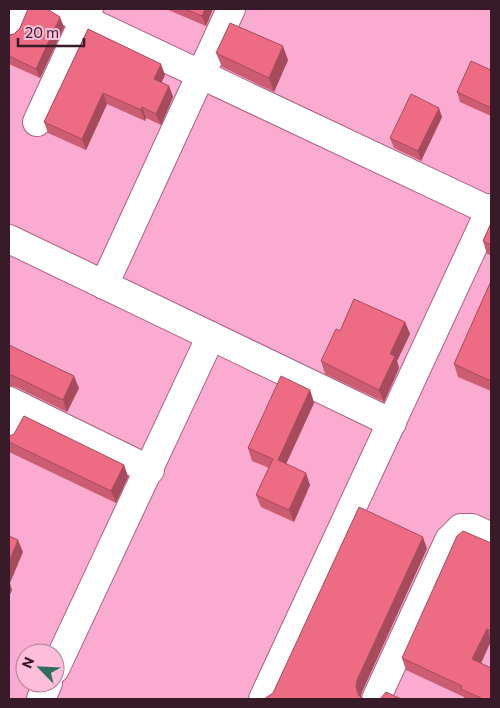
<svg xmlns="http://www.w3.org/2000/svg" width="500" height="708" font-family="Commissioner,sans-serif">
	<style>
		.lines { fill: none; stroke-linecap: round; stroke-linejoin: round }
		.minor-casing { stroke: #aa6284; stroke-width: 30 }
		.minor { stroke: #fff; stroke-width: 28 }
		.wall { fill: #cc5c71 }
		.shaded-wall { fill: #a64b5c }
		.building { fill: #ed6b83; stroke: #a64b5c }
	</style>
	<rect width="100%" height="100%" fill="#faabcf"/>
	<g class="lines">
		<g class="minor-casing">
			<g id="minor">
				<path d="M62,9L490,211"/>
				<path d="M9,31L19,9"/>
				<path d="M37,122L89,9"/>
				<path d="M9,239L392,423"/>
				<path d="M104,285L231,9"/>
				<path d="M9,401L150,470"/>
				<path d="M9,434L21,407"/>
				<path d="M55,669L211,336"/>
				<path d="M41,699L48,683"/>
				<path d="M263,699L491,208"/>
				<path d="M376,699L449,540L461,528H472L491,537"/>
			</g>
		</g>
		<use href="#minor" class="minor"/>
	</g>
	<g class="wall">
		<path d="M166,9H213L206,26Z"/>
		<path d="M64,27L40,78L9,64V35Z"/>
		<path d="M88,29L165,75L161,83L169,86L173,97L161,125L146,118L145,121L107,104L86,150L48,133L44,122Z"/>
		<path d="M216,53L288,60L274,92L222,67Z"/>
		<path d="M491,70V116L460,102L457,92Z"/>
		<path d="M442,117L421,161L394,148L390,138Z"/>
		<path d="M491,223V255L487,254L483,241Z"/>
		<path d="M491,282V391L458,377L454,364Z"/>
		<path d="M405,322L410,334L397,361L399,368L384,402L325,374L321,361L340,331Z"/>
		<path d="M9,345L79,388L67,412L16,387L9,386Z"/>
		<path d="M310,390L314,403L286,464L310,485L294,522L261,507L256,495L269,468L252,461L248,448Z"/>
		<path d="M9,436L124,465L128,477L116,503L9,452Z"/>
		<path d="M491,543V641L481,663L491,699H464V697L406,670L402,658Z"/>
	</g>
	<g class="shaded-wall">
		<path d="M205,9H213L206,26L202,16Z"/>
		<path d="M60,17L64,27L40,78L36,69Z"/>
		<path d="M283,46L288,60L274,92L269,78Z"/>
		<path d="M161,64L165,75L158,90L154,79Z"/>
		<path d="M169,86L173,97L161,125L156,114Z"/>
		<path d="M103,93L107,104L86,150L82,139Z"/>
		<path d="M142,107L146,118L145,121L141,110Z"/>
		<path d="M439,108L442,117L421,161L418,151Z"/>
		<path d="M405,322L410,334L397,361L399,368L384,402L379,390L390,354Z"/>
		<path d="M74,376L79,388L67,412L63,400Z"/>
		<path d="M310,390L314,403L282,473L278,460Z"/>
		<path d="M124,465L128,477L116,503L111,491Z"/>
		<path d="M306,473L310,485L294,522L289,510Z"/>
		<path d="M423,537L427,549L362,692L360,699L356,687L357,680Z"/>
		<path d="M18,540L23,552L10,583L12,590L9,597V562Z"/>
		<path d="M487,629L491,641L477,672L472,659Z"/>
	</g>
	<g class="building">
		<path d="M28,9H47L60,17L36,69L9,56V35L14,34L20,28Z"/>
		<path d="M185,9H205L202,16Z"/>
		<path d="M230,23L283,46L269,78L216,53Z"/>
		<path d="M88,29L161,64L154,79L169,86L156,114L142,107L141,110L103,93L82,139L44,122Z"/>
		<path d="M471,61L491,70V108L457,92Z"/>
		<path d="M411,94L439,108L418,151L390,138Z"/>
		<path d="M491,223V245L483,241Z"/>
		<path d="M491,281V381L454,364Z"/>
		<path d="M354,299L405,322L390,354L395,356L379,390L321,361L336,329L340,331Z"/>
		<path d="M9,345L74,376L63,400L12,375H9Z"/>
		<path d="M281,376L310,390L278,460L306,473L289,510L256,495L273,459L248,448Z"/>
		<path d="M24,416L124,465L111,491L9,442V436L14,434Z"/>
		<path d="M359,507L423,537L357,680L356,687L358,695L364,699H264L273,693Z"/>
		<path d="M463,531L491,543V631L487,629L472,659L491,668V699H483L461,689L462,686L402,658L457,536Z"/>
		<path d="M9,536L18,540L9,562Z"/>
		<path d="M386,692L401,699H380Z"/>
	</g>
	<rect width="500" height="708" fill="none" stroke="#381b29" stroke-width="20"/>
	<g transform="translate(40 668) rotate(294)"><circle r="24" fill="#febeda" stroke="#af7d93"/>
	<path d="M0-4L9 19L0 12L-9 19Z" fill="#2f6e5b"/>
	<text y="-8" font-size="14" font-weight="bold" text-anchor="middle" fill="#381b29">N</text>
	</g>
	<path d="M18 38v8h66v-8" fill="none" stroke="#381b29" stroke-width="2.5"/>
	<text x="25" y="38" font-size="15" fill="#381b29" stroke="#febeda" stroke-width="4" paint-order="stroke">20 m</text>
</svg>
